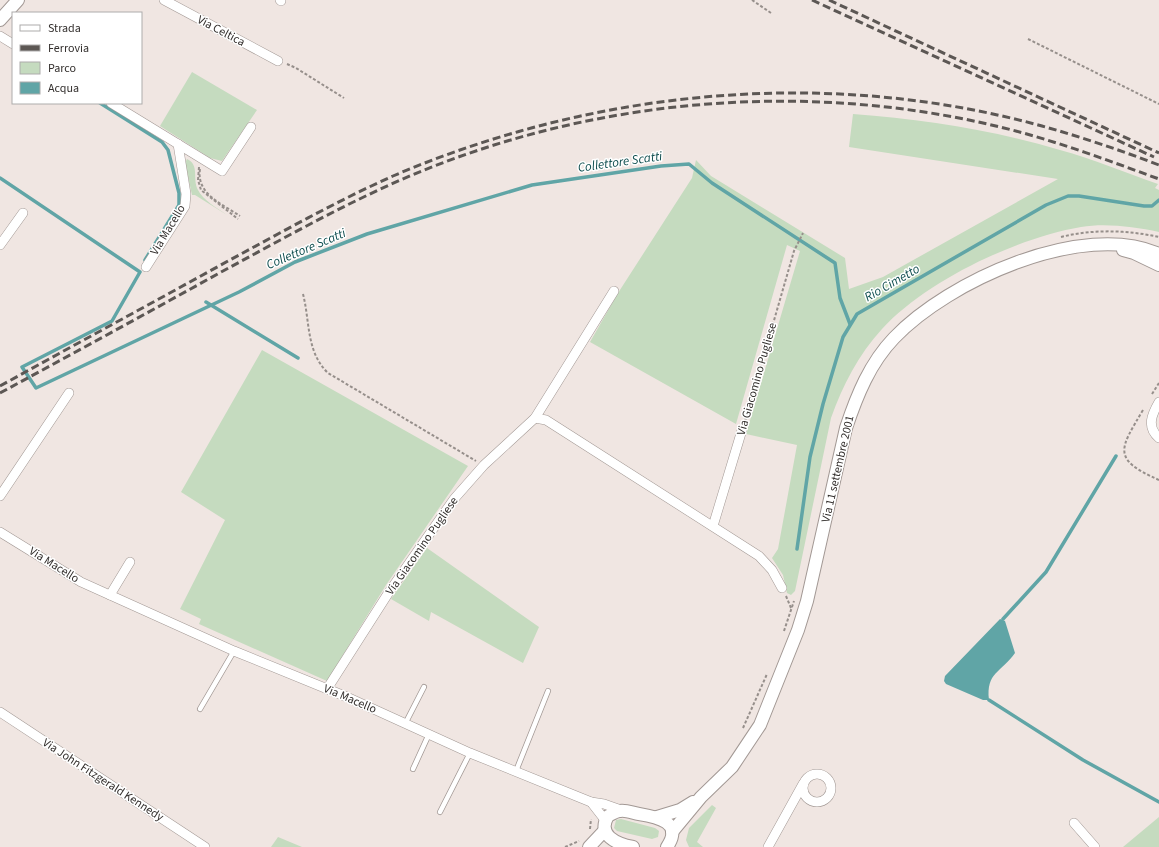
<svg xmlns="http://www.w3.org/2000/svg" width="1159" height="847" font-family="'Source Sans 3',sans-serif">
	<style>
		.green { fill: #c5dbbf }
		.water { fill: #60a5a6 }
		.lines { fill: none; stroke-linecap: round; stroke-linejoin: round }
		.stream { stroke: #60a5a6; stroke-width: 3.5 }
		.lane-casing { stroke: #a29894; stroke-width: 6 }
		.street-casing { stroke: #a29894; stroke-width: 10 }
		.secondary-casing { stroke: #a29894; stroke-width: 14 }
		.path { stroke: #968f8b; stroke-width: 2; stroke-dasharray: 3 2; stroke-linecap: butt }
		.lane { stroke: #fff; stroke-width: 4.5 }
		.street { stroke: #fff; stroke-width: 9 }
		.secondary { stroke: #fff; stroke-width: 12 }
		.rail { stroke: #5c5754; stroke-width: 3; stroke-dasharray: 8 4; stroke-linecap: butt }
		.labels { text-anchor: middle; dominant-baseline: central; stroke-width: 3; stroke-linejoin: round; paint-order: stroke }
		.street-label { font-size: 12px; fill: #332f2d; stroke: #fff }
		.water-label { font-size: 13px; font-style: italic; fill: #0f4e4f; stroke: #fff }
	</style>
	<rect width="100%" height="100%" fill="#f0e6e2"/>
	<g class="green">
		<path d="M192,72L257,110L222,161L210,158L160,126Z"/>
		<path d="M853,114C923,119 993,130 1060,150C1093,159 1126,173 1158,184L1155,188L1159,190V232C1134,227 1107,223 1081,227C1016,238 926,281 882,329C858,355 843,385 831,418L795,591L791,595L787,593L783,575L772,558L778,549L797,445L746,434L800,251L787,245L736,424L590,342L618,293L692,178L696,160L711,176L845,258L849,289L883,277L1058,179L849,147Z"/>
		<path d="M187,159C200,165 192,178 198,190C203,200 217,208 227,215L195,195H192L185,163Z"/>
		<path d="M262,350L468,466L386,585L327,681L199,624L201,619L180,609L225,520L181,492Z"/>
		<path d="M427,548L539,627L523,663L431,612L429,621L391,599Z"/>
		<path d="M712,805L716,808L697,842L703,847H689L686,840L689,828Z"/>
		<path d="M1159,817V847H1123Z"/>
		<path d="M621,819L655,828L659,831L658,837L652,839L617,831L614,828L616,820Z"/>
		<path d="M278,837L302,847H271Z"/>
	</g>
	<path class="water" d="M1000,619L1005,621L1015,653C1001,673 986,672 989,700H983L946,684L944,681L945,676Z"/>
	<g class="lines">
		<g class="stream">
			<path d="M100,103L162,142L168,150L179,193V205L145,260"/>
			<path d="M0,178L140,272L112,321L22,367L36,388L239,292L295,262L367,234L532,185L661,166L689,164L712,183L835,263L840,298L850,324"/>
			<path d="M206,302L298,358"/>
			<path d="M797,549L810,457L823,404L843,337L857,314L1046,205L1068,196H1079L1144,206H1152L1159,200"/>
			<path d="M1003,619L1046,572L1116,456"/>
			<path d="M989,700L1083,760L1159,802"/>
		</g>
		<g class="lane-casing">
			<g id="lane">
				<path d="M200,709L234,651"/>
				<path d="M405,724L424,687"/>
				<path d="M413,769L429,734"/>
				<path d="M516,771L548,691"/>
				<path d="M440,812L470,753"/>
			</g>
		</g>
		<g class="street-casing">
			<g id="street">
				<path d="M164,0L278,61"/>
				<path d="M280,0L281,1"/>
				<path d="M0,36L13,44"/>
				<path d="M111,103L222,171L251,127"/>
				<path d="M0,245L23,213"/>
				<path d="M146,267L185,206L186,194L178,144"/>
				<path d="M1159,402C1152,414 1146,427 1159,438"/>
				<path d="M535,418L546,420L759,556L772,570L782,588"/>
				<path d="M0,496L69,393"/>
				<path d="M713,526L742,430"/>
				<path d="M0,532L81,582L234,651L347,697L470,753L591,802L604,804L621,810"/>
				<path d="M110,595L130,562"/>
				<path d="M327,689L389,592L454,499L484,465L535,418L614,291"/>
				<path d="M0,712L205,847"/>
				<circle cx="817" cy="788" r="14"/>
				<path d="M591,802L605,820"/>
				<path d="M1074,823L1095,847"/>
				<path d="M768,847L803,784"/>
			</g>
		</g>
		<g class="secondary-casing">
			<g id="secondary">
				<path d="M0,20L18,0"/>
				<path d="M1123,250L1134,253L1159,265"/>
				<path d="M657,817L680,810L693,802"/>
				<path d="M672,832L701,797L732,767L760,725L798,630L807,601L846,428C857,395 870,363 894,338C948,281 1083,220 1159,254"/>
				<path d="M589,847L605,830"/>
				<path d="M633,847C617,844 596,835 608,816C612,814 616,811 620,811C626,810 633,813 639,814C657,817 684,822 667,847"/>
			</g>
		</g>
		<g class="path">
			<path d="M752,0L771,13"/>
			<path d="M1028,39L1159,104"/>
			<path d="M287,64L296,68L344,98"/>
			<path d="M199,167L198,180L201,190L238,219"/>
			<path d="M200,169C196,194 222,204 240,216"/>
			<path d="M1061,237C1093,229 1127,230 1159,237"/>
			<path d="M303,294C310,321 306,352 328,373L476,461"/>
			<path d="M1152,394L1159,383"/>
			<path d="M1143,410C1120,449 1111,459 1159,480"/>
			<path d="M745,421L794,251L803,233"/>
			<path d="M786,596L791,608"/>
			<path d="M784,631L794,601"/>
			<path d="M743,728L767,674"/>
			<path d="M590,829L591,819"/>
			<path d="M565,847L579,841"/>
		</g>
		<use href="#lane" class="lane"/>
		<use href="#street" class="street"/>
		<use href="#secondary" class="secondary"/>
		<g class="rail">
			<path d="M812,0L1154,157"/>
			<path d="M829,0L1159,153"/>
			<path d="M0,386C76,344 152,303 228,261C282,232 337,201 393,176C596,89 828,67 1042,126C1081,137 1120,150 1159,165"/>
			<path d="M0,393C74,353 149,312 223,271C288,236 353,199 422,171C603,97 811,81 1000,127C1054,140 1107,160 1159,179"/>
		</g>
	</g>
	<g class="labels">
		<g class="street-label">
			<text transform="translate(221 31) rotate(28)">Via Celtica</text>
			<text transform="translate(168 230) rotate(-59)">Via Macello</text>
			<text transform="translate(757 379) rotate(-74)">Via Giacomino Pugliese</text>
			<text transform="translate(838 469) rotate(-77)">Via 11 settembre 2001</text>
			<text transform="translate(422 546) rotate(-55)">Via Giacomino Pugliese</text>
			<text transform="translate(54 565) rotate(32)">Via Macello</text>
			<text transform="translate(350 699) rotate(23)">Via Macello</text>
			<text transform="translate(103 780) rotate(33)">Via John Fitzgerald Kennedy</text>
		</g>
		<g class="water-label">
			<text transform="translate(620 162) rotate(-8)">Collettore Scatti</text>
			<text transform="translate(306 249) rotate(-23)">Collettore Scatti</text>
			<text transform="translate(892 283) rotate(-30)">Rio Cimetto</text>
		</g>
	</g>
	<rect x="12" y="12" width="130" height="92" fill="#ffffff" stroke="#adacab"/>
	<rect x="20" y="25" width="20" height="6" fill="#ffffff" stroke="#adacab"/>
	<text x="48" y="32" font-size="12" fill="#332f2d">Strada</text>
	<rect x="20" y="45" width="20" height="6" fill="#5c5754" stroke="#adacab"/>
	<text x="48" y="52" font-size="12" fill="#332f2d">Ferrovia</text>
	<rect x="20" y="62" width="20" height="12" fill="#c5dbbf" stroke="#adacab"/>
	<text x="48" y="72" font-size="12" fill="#332f2d">Parco</text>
	<rect x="20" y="82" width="20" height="12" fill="#60a5a6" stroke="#adacab"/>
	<text x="48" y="92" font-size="12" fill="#332f2d">Acqua</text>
</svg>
